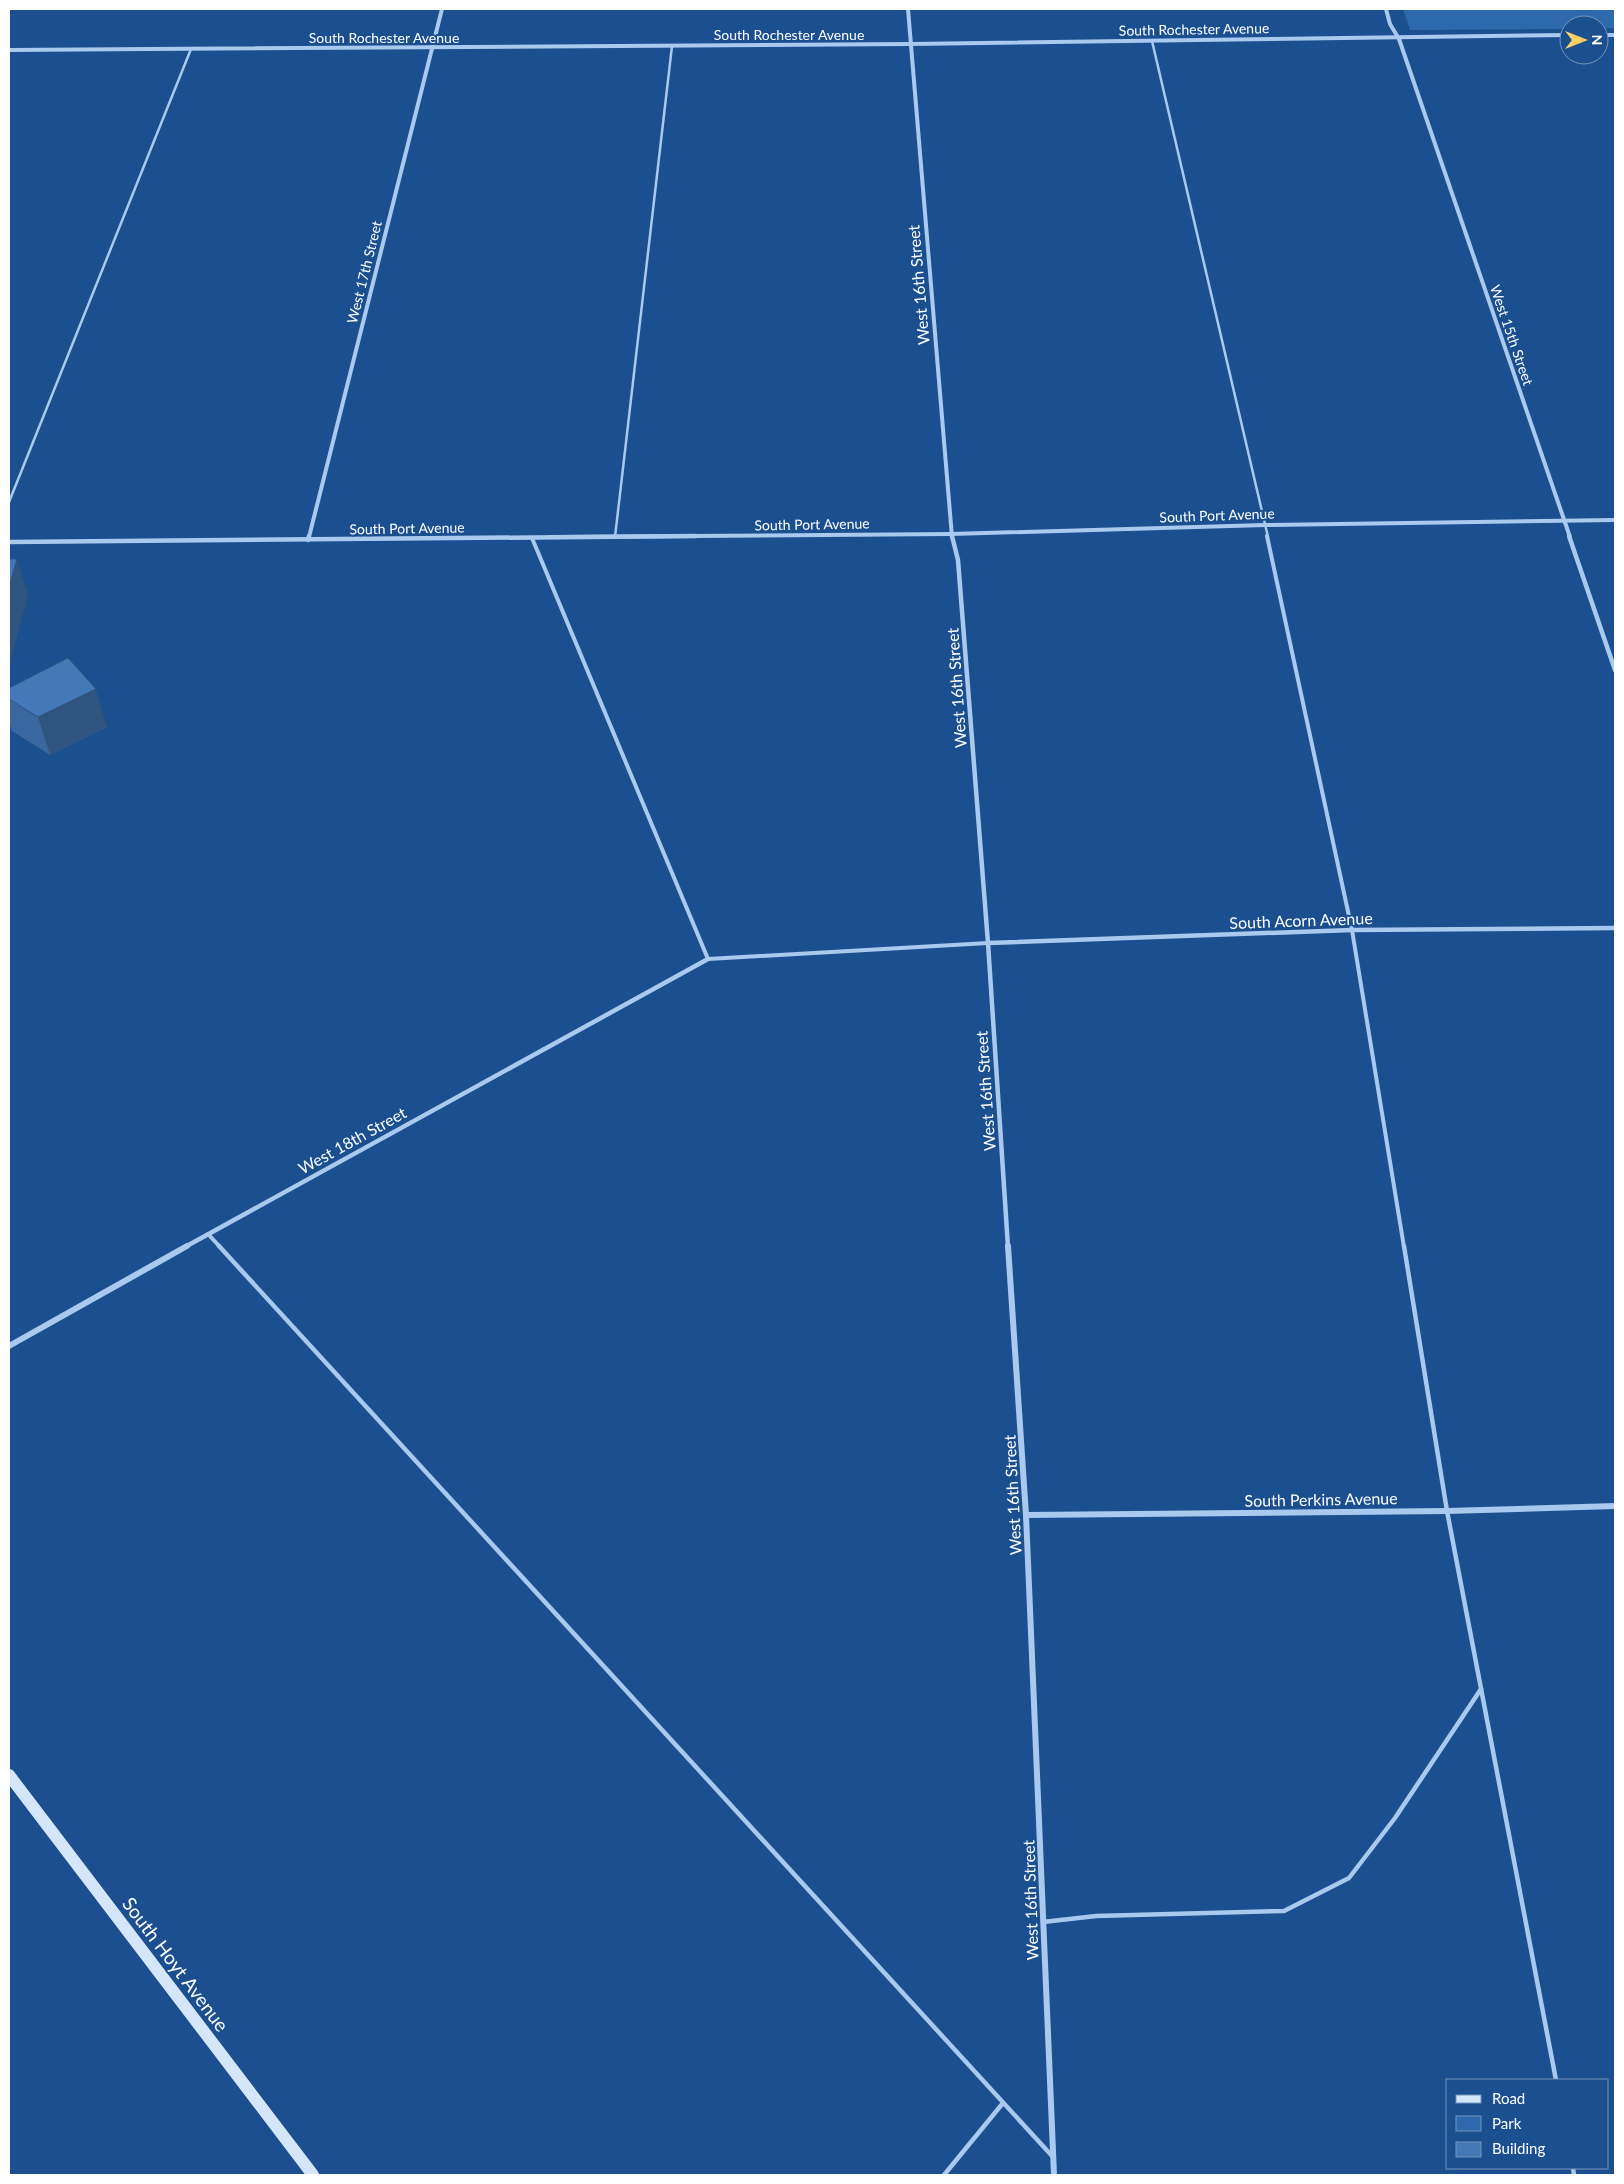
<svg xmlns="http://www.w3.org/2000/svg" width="1624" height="2184" font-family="Lato,sans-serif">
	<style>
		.green { fill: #2e69ad }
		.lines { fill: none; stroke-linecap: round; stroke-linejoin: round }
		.lane-far2 { stroke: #a9c9ee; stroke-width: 2.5 }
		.lane-far1 { stroke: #a9c9ee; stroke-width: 4 }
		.lane { stroke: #a9c9ee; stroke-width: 4.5 }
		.street-far2 { stroke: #a9c9ee; stroke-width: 4 }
		.street-far1 { stroke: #a9c9ee; stroke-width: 4.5 }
		.street { stroke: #a9c9ee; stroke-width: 6 }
		.secondary { stroke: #d6e6fa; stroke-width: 12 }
		.wall { fill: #3a679d }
		.shaded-wall { fill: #305480 }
		.building { fill: #4478b7; stroke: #305480 }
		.labels { text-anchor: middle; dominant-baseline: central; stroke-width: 4; stroke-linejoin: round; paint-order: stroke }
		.far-street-label { font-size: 14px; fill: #fff; stroke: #1b4f8f }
		.street-label { font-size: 16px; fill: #fff; stroke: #1b4f8f }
		.near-street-label { font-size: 19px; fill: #fff; stroke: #1b4f8f }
	</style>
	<rect width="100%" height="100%" fill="#1b4f8f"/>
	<path class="green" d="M1403,9H1615V28L1599,29V25H1569V29L1410,30Z"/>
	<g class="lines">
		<g class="lane-far2">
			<path d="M1152,41L1268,537"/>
			<path d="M9,502L191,49"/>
			<path d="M615,537L672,46"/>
		</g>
		<g class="lane-far1">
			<path d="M1267,536L1352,930L1404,1247"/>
			<path d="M532,538L708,959L988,943"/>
			<path d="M208,1234L220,1247"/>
		</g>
		<g class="lane">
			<path d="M219,1246L1053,2157"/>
			<path d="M1404,1246L1447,1511L1556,2080"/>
			<path d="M1043,1922L1096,1916L1284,1911L1349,1878L1395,1818L1481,1689"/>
			<path d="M1573,2168L1574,2175"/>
			<path d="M944,2175L1003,2103"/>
		</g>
		<g class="street-far2">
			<path d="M908,9L952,537"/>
			<path d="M1386,9L1390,24L1399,39L1570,537"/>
			<path d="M1599,35H1615"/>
			<path d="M9,50L910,44L1569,35"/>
			<path d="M309,537L442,9"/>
			<path d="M549,537L951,534L1265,525L1615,520"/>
		</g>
		<g class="street-far1">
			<path d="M952,536L958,560L988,943L1008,1247"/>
			<path d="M1569,536L1615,670"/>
			<path d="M308,540L309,536"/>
			<path d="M9,542L696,536"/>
			<path d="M988,943L1352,930L1615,928"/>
			<path d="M185,1247L708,959"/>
		</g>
		<g class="street">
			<path d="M1008,1246L1026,1515L1054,2175"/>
			<path d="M9,1346L187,1246"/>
			<path d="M1026,1515L1447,1511L1615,1506"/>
		</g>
		<path class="secondary" d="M9,1775L313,2175"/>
	</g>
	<path class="wall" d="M9,688L107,727L50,755L12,731L9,722Z"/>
	<g class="shaded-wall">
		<path d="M17,559L28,596L9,667V587Z"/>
		<path d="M96,689L107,727L50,755L38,717Z"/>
	</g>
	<g class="building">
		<path d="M9,559H17L9,587Z"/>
		<path d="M68,658L96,689L38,717L9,699V688Z"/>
	</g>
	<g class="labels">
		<g class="far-street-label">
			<text transform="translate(1194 29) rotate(-1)">South Rochester Avenue</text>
			<text x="789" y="34">South Rochester Avenue</text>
			<text x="384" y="37">South Rochester Avenue</text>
			<text transform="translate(364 272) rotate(-76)">West 17th Street</text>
			<text transform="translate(1512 335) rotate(71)">West 15th Street</text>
			<text transform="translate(1217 515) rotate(-2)">South Port Avenue</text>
			<text transform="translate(812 524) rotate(-1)">South Port Avenue</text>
			<text transform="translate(407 528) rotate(-1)">South Port Avenue</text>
		</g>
		<g class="street-label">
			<text transform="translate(918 285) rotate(-95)">West 16th Street</text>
			<text transform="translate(956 688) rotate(-94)">West 16th Street</text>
			<text transform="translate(1301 920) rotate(-2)">South Acorn Avenue</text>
			<text transform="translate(985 1091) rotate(-94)">West 16th Street</text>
			<text transform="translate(352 1140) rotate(-29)">West 18th Street</text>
			<text transform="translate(1012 1495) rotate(-93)">West 16th Street</text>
			<text transform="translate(1321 1499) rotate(-1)">South Perkins Avenue</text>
			<text transform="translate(1030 1900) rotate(-92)">West 16th Street</text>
		</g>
		<g class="near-street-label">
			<text transform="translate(176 1964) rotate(53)">South Hoyt Avenue</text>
		</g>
	</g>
	<rect width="1624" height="2184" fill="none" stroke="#ffffff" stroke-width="20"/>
	<rect x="1446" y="2079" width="162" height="90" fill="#1b4f8f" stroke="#7695bc"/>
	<rect x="1456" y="2095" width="25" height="8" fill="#d6e6fa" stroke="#7695bc"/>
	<text x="1492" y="2104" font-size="15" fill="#ffffff">Road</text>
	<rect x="1456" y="2116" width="25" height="15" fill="#2e69ad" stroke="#7695bc"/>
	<text x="1492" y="2129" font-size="15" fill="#ffffff">Park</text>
	<rect x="1456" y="2142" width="25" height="15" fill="#4478b7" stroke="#7695bc"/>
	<text x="1492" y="2154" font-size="15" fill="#ffffff">Building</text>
	<g transform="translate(1584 40) rotate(90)"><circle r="24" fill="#1b4f8f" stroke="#7695bc"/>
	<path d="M0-4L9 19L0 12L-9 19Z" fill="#ffd166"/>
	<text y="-8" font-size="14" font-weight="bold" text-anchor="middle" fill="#ffffff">N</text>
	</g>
</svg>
